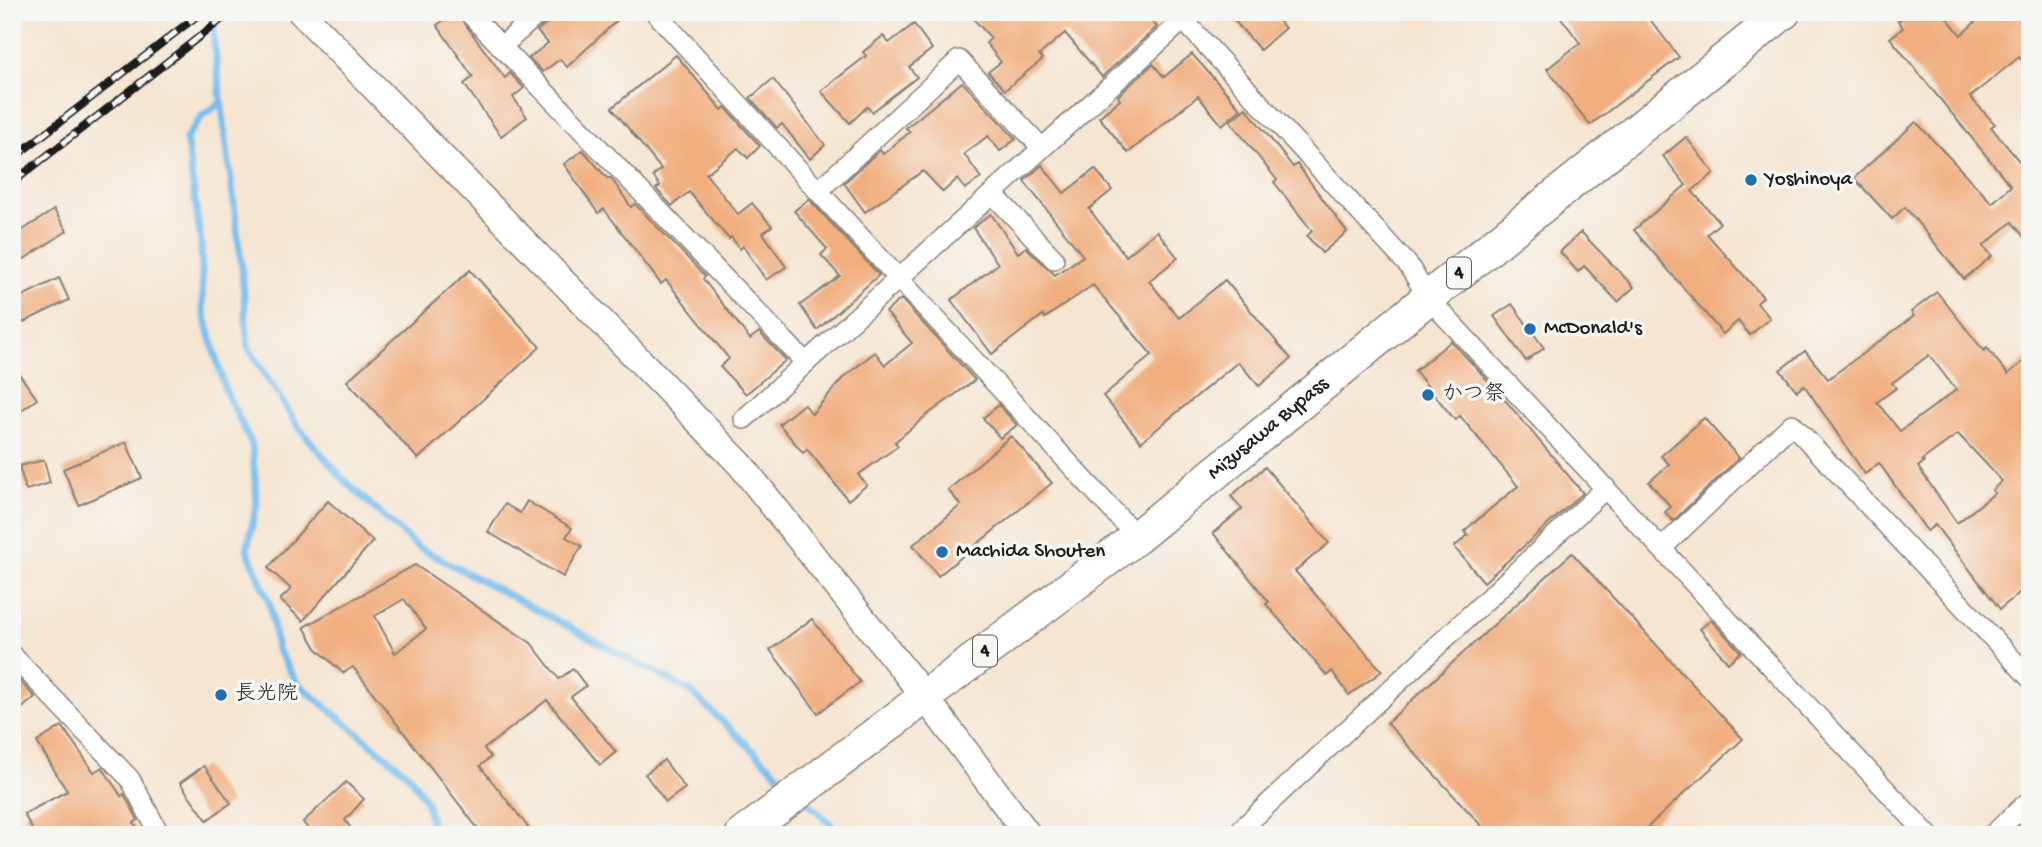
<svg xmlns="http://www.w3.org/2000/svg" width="2042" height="847" font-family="'Gochi Hand','Klee One',sans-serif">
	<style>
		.green { fill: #a0d180; stroke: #5e764e; stroke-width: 2 }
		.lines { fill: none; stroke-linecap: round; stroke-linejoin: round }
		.stream { stroke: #77bdee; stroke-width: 7 }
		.building { fill: #f1af7f; fill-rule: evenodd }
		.street-casing { stroke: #888076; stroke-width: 22 }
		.secondary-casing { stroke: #888076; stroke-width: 29 }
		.highway-casing { stroke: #888076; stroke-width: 36 }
		.street { stroke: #fff; stroke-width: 19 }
		.secondary { stroke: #fff; stroke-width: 26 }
		.highway { stroke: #fff; stroke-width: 33 }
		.rail-casing { stroke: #1c1c1c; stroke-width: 8 }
		.rail { stroke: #f6f6f2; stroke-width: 5; stroke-dasharray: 16; stroke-linecap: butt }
		.poi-dot { fill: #1f6fb2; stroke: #f6f6f2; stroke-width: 2.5 }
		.labels { text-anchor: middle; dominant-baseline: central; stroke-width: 7; stroke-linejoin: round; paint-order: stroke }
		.shield { fill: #f6f6f2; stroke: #5d5d5c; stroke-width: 2 }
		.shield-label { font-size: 19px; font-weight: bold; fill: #1c1c1c }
		.poi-label { font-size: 21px; fill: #1c1c1c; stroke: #f6f6f2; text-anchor: start }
		.street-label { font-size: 21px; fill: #1c1c1c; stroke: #f6f6f2 }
	</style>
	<rect width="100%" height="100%" fill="#f6f6f2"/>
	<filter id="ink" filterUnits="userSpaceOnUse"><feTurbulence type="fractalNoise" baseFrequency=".0143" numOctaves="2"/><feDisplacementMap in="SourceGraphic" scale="14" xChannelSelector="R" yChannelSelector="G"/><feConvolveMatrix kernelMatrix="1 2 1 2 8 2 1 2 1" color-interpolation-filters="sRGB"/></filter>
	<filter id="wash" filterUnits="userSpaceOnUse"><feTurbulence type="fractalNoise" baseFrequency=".00686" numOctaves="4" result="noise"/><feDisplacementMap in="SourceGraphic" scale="28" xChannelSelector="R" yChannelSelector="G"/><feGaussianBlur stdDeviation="1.57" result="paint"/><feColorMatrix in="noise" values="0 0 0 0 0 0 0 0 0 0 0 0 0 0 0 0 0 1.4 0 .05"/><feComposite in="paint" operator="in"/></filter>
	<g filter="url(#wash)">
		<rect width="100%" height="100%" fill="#f5e5d1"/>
		<path class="green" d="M2030,816V835H2010Z"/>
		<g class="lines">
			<g class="stream">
				<path d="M214,12V42L242,269L248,347L299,428L344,480L416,546L690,691L792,787"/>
				<path d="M222,102L203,115L186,138L201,243L203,309L225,390L252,445L257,503L247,549L270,604L277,649L297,683L409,775L426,801L434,835"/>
				<path d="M803,798L842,835"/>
			</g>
		</g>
		<g id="blocks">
			<g class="building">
				<path d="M456,12L505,78L510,73L524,88L513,97L527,117L501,136L464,84L473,77L437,25Z"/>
				<path d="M552,12H626L567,67L560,59L543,72L529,58L548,43L537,31L549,21Z"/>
				<path d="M967,12H1144L1157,27L1102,77L1065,33L1039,55L1043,59L1005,90L988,72L1001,62L986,43L991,38Z"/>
				<path d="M1227,12H1271L1285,28L1260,50Z"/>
				<path d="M1557,12H1644L1679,57L1590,125L1547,69L1580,43Z"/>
				<path d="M1909,12H1942L1961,35L1986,12H2030V69L2019,57L1970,97L1995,124L1991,127L2028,172L2030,170V244L2012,222L1983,246L1992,256L1964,279L1905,207L1892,219L1854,178L1916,122L1992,203L2011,186L1890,38L1903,28L1898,21Z"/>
				<path d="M914,24L932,49L909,67L917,77L872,112L867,107L850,123L821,91L866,56L863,52L883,36L889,43Z"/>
				<path d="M1192,54L1241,109L1222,125L1198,96L1128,153L1099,117L1120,100L1118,96L1153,64L1164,77Z"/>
				<path d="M676,55L722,110L725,107L760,146L748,158L738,148L706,174L738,214L752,203L772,226L763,233L786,267L766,280L743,246L740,249L731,237L729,239L689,192L672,206L656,189L660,186L653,176L661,169L612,108Z"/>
				<path d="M773,79L825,145L810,159L782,124L777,128L750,98Z"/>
				<path d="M962,82L1016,139L1000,151L988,136L964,154L981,178L965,189L957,179L943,192L923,171L865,212L844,183L880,150L883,154L910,132L906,128Z"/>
				<path d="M1246,108L1293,167L1297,164L1347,232L1322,253L1307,236L1312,231L1274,182L1277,180L1230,121Z"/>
				<path d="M1686,137L1714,173L1692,191L1720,223L1707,234L1763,297L1757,303L1770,318L1750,335L1738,321L1723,334L1634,230L1686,185L1663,156Z"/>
				<path d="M583,150L607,178H611L631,207L635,204L705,276L703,279L750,339L759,332L786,360L746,394L720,367L729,359L666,280L661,284L604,209L598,213L564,164Z"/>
				<path d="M1042,165L1064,193L1095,169L1112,190L1089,209L1126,256L1157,231L1178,258L1149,281L1179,318L1225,280L1291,359L1259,386L1238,362L1141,442L1103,396L1152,355L1093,285L1045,318L1043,315L992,354L951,300L998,264L973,228L991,214L1018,253L1026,247L1055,275L1083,256L1024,181Z"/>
				<path d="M809,199L879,275L817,330L800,305L840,276L821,255L827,249L794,211Z"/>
				<path d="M54,210L67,231L12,267V237Z"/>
				<path d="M1581,232L1634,287L1618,302L1584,266L1578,272L1560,252Z"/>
				<path d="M470,270L540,347L418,459L347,381Z"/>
				<path d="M59,278L69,300L12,328V301Z"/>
				<path d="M1937,292L1984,351L1987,348L2008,374L2030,356V584L2000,609L1935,525L1927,531L1879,463L1865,474L1804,385L1797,391L1780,370L1805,351L1828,379L1914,316L1911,312ZM1929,355L1956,390L1900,431L1877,402L1896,388L1892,383ZM1958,434L2002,481L1992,490L1995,493L1957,523L1918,467L1924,462L1922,460Z"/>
				<path d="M901,299L975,380L927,415L895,442L898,446L858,475L867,485L848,500L807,449L803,453L779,424L804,404L812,414L842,379L875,352L885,365L912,343L886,312Z"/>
				<path d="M1512,304L1544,348L1526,361L1494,316Z"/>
				<path d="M1451,341L1495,388L1583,493L1484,582L1454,547L1468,535L1464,531L1518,486L1460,416L1455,420L1415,371Z"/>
				<path d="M12,364L37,399L12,417Z"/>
				<path d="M999,405L1017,425L1000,438L983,418Z"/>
				<path d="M1704,418L1739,458L1673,521L1665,512L1671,507L1649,482L1669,464L1661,456Z"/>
				<path d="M1011,436L1052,483L938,576L913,545L961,505L948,490Z"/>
				<path d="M126,442L142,478L79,505L63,469Z"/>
				<path d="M44,460L50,483L26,490L19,466Z"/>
				<path d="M1265,467L1329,543L1295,571L1382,671L1349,695L1332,671L1327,676L1266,604L1269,602L1213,533L1242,509L1231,496Z"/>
				<path d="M328,501L373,541L303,621L280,600L291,589L268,568Z"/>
				<path d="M527,501L572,528L566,537L582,546L563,577L488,532L505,504L520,513Z"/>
				<path d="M1572,553L1743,739L1639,835H1490L1387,723Z"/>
				<path d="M415,565L531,643L559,679L573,669L586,686L571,697L616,752L600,765L547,700L484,749L491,757L480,766L528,827L518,835H483L353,667L343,673L316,648L304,627ZM404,599L426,629L395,653L375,616Z"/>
				<path d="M812,619L860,682L818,713L770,650Z"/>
				<path d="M1711,620L1741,652L1728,663L1700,629Z"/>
				<path d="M12,673L35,697L12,717Z"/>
				<path d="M62,726L94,772L102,767L121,796L124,794L138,820L134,823L141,835H35L24,814L67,791L37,742Z"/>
				<path d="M664,760L685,788L666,802L645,774Z"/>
				<path d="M204,766L231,803L207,820L180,783Z"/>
				<path d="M346,782L364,799L345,820L356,835H312L303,822Z"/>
			</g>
		</g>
	</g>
	<g filter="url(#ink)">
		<use href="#blocks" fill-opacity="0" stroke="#888076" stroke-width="2"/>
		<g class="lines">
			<g class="street-casing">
				<g id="street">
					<path d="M468,12L806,363"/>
					<path d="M655,12L818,191"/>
					<path d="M1176,12L1409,266L1428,298L1928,835"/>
					<path d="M501,47L540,12"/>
					<path d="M1042,148L959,60L818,191L1137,537"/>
					<path d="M993,194L1054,259"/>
					<path d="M744,419L1191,13"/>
					<path d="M1663,547L1792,424L2030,678"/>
					<path d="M12,655L130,779L160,835"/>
					<path d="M1235,835L1606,488"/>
					<path d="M1992,835L2030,800"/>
				</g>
			</g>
			<g class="secondary-casing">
				<path id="secondary" d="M301,12L740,464L925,697L1028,835"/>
			</g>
			<g class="highway-casing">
				<g id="highway">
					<path id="s1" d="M742,835L1137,537L1428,298L1784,12"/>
				</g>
			</g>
			<use href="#street" class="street"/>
			<use href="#secondary" class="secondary"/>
			<use href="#highway" class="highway"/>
			<g class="rail-casing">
				<g id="rail">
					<path d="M12,159L202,12"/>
					<path d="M12,183L231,12"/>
				</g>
			</g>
			<use href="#rail" class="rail"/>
		</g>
	</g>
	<g class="poi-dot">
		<circle cx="1751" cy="180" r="7"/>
		<circle cx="1530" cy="329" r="7"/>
		<circle cx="1428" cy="395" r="7"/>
		<circle cx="942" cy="552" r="7"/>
		<circle cx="221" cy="695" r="7"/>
	</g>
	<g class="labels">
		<g class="shield">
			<rect x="1447" y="257.5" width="24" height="31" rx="5"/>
			<rect x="973" y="635.5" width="24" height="31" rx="5"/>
		</g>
		<g class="shield-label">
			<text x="1459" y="273">4</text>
			<text x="985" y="651">4</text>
		</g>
		<g class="poi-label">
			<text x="1765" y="180">Yoshinoya</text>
			<text x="1544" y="329">McDonald's</text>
			<text x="1442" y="395">かつ祭</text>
			<text x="956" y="552">Machida Shouten</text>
			<text x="235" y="695">長光院</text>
		</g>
		<g class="street-label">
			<text stroke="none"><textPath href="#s1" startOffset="665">Mizusawa Bypass</textPath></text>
		</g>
	</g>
	<rect width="2042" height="847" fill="none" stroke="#f6f6f2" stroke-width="42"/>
</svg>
